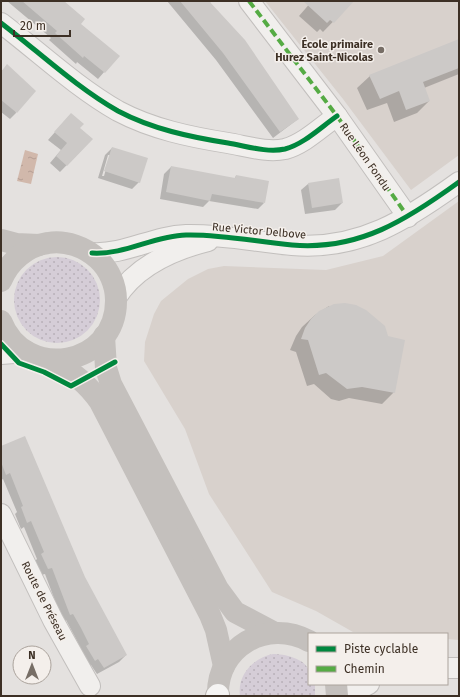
<svg xmlns="http://www.w3.org/2000/svg" width="460" height="697" font-family="'Fira Sans',sans-serif">
	<style>
		.built { fill: #d8d1cc }
		.grass { fill: url(#grass-dots) }
		.water { fill: url(#water-ripples) }
		.shadow { fill: #0003; fill-rule: evenodd }
		.building { fill: #ccc9c7 }
		.lines { fill: none; stroke-linecap: round; stroke-linejoin: round }
		.street-casing { stroke: #c2bfbd; stroke-width: 22 }
		.highway-casing { stroke: #b9b4b1; stroke-width: 24 }
		.street { stroke: #f1efed; stroke-width: 20 }
		.secondary { stroke: #c4c0bd; stroke-width: 22 }
		.highway { stroke: #f5f4f3; stroke-width: 22 }
		.quiet { stroke: #55ab44; stroke-width: 4; stroke-dasharray: 8 4; stroke-linecap: butt }
		.cycleway-casing { stroke: #f4efeb; stroke-width: 8 }
		.cycleway { stroke: #00873e; stroke-width: 5 }
		.poi-dot { fill: #776e66; stroke: #f4efeb; stroke-width: 1.5 }
		.labels { text-anchor: middle; dominant-baseline: central; stroke-width: 3; stroke-linejoin: round; paint-order: stroke }
		.poi-label { font-size: 11px; font-weight: bold; fill: #3d3025; stroke: #f4efeb; text-anchor: end }
		.street-label { font-size: 11px; fill: #3d3025; stroke: #f4efeb }
	</style>
	<defs>
		<pattern id="grass-dots" width="8" height="8" patternUnits="userSpaceOnUse"><rect width="8" height="8" fill="#d5cdd7"/><path d="M2 2h.1M6 6h.1" fill="none" stroke="#b8b0b8" stroke-width="1.8" stroke-linecap="round"/></pattern>
		<pattern id="water-ripples" width="26" height="14" patternUnits="userSpaceOnUse"><rect width="26" height="14" fill="#d1b8ab"/><path d="M2 4q2-2 4 0t4 0M15 11q2-2 4 0t4 0" fill="none" stroke="#b49e93"/></pattern>
	</defs>
	<rect width="100%" height="100%" fill="#e4e1df"/>
	<g class="built">
		<path d="M265,1H459V155L411,190L343,99Z"/>
		<path d="M459,201V640L447,639V634L353,632L316,611L272,592L209,494L185,429L144,361L145,342L154,314L161,301L188,279L208,269L224,266L326,270L383,256Z"/>
	</g>
	<g class="grass">
		<circle cx="57" cy="300" r="43"/>
		<path d="M273,654C284,654 305,658 309,671C310,675 309,680 309,684H315V696H240C237,675 253,658 273,654Z"/>
	</g>
	<path class="water" d="M25,150L38,154L31,184L17,181Z"/>
	<g class="shadow">
		<path d="M7,1H62L80,24L118,56L98,79L77,62L76,64L49,40L51,38Z"/>
		<path d="M167,1H211L210,3L298,119L273,138L216,60Z"/>
		<path d="M312,1H353L323,32L320,29L317,32L299,16Z"/>
		<path d="M459,41V74L424,88L429,101L417,113L394,122L387,103L367,110L357,88L370,76Z"/>
		<path d="M7,66L16,113L10,119L1,112V72Z"/>
		<path d="M71,114L79,128L92,139L60,172L50,163L61,150L48,140Z"/>
		<path d="M112,148L139,182L132,189L98,178L105,155ZM108,155H110L104,176H102Z"/>
		<path d="M171,167L234,179L236,176L264,203L258,209L209,201L203,207L160,199L164,174Z"/>
		<path d="M308,184L342,203L335,210L305,214L301,190Z"/>
		<path d="M329,306L394,392L382,404L349,398L339,401L331,399L314,384L307,386L296,352L290,350L296,336L302,327L315,315Z"/>
		<path d="M1,447L84,577L126,655L119,662L97,674L91,665L88,667L80,653L82,651L74,635L66,620L63,622L45,574L41,575L35,561L37,559L24,527L21,529L15,514L17,512L3,479L1,480Z"/>
	</g>
	<g class="building">
		<path d="M22,1H64L85,19L81,24L120,56L105,73L84,56L83,58L55,33L57,31Z"/>
		<path d="M180,1H209L245,40L299,119L280,132L223,53Z"/>
		<path d="M303,1H354L334,23L330,20L327,23Z"/>
		<path d="M459,39V68L423,82L430,101L406,110L399,91L380,99L369,75Z"/>
		<path d="M7,64L36,91L17,113L1,100V72Z"/>
		<path d="M71,113L84,124L80,128L93,139L67,166L56,156L67,143L54,132Z"/>
		<path d="M112,147L148,158L140,183L104,171Z"/>
		<path d="M171,166L235,178L236,175L269,181L265,203L212,194L210,201L166,192Z"/>
		<path d="M339,178L343,203L312,208L308,183Z"/>
		<path d="M345,303L356,305L366,310L385,326L388,336L405,340L395,393L362,387L347,389L326,373L319,375L308,340L301,339L305,328L311,319L319,311L334,304Z"/>
		<path d="M25,436L85,577L127,655L104,668L98,659L95,661L86,646L89,644L81,628L73,614L70,615L52,568L48,569L41,554L44,552L31,521L27,523L21,507L23,506L10,473L6,475L1,462V446Z"/>
	</g>
	<g class="lines">
		<g class="street-casing">
			<g id="street">
				<path d="M249,1L337,116L408,217"/>
				<path d="M1,23C39,52 76,87 118,111C152,129 190,137 228,143C246,146 267,153 285,149C304,144 321,127 337,116"/>
				<path d="M92,253C125,255 153,236 186,235C222,234 257,242 292,245C359,251 408,219 459,182"/>
				<path d="M116,298C136,266 172,250 208,241"/>
				<path d="M1,354L27,352"/>
				<path d="M1,514L53,620L90,686"/>
				<path d="M447,668H459"/>
				<path d="M346,696L369,684"/>
			</g>
		</g>
		<g class="highway-casing">
			<path id="highway" d="M217,696L218,695"/>
		</g>
		<use href="#street" class="street"/>
		<g class="secondary">
			<path d="M1,240L16,244L39,245"/>
			<path d="M1,281C9,261 27,246 48,243C66,240 85,247 98,259C109,269 116,285 116,300C117,366 25,383 1,321"/>
			<path d="M104,336L106,368L111,384L218,589L235,612L273,632"/>
			<path d="M51,360C70,370 88,384 100,402L210,615L216,630L224,666"/>
			<path d="M336,684L337,696"/>
			<path d="M218,696C216,647 267,618 309,641"/>
		</g>
		<use href="#highway" class="highway"/>
		<path class="quiet" d="M249,1L337,116L408,217"/>
		<g class="cycleway-casing">
			<g id="cycleway">
				<path d="M1,23C39,52 76,87 118,111C152,129 190,137 228,143C246,146 267,153 285,149C304,144 321,127 337,116"/>
				<path d="M92,253C125,255 153,236 186,235C222,234 257,242 292,245C359,251 408,219 459,182"/>
				<path d="M1,344L19,363L44,372L71,386L115,362"/>
			</g>
		</g>
		<use href="#cycleway" class="cycleway"/>
	</g>
	<circle class="poi-dot" cx="381" cy="50" r="4"/>
	<g class="labels">
		<g class="poi-label">
			<text x="373" y="44">École primaire<tspan x="373" dy="13">Hurez Saint-Nicolas</tspan></text>
		</g>
		<g class="street-label">
			<text transform="translate(365 157) rotate(55)">Rue Léon Fondu</text>
			<text transform="translate(259 231) rotate(5)">Rue Victor Delbove</text>
			<text transform="translate(44 601) rotate(63)">Route de Préseau</text>
		</g>
	</g>
	<rect width="460" height="697" fill="none" stroke="#3d3025" stroke-width="4"/>
	<rect x="308" y="633" width="140" height="52" fill="#f4efeb" stroke="#aba39c"/>
	<rect x="316" y="646" width="20" height="6" fill="#00873e" stroke="#aba39c"/>
	<text x="344" y="653" font-size="12" fill="#3d3025">Piste cyclable</text>
	<rect x="316" y="666" width="20" height="6" fill="#55ab44" stroke="#aba39c"/>
	<text x="344" y="673" font-size="12" fill="#3d3025">Chemin</text>
	<g transform="translate(32 665)"><circle r="19" fill="#f4efeb" stroke="#aba39c"/>
	<path d="M0-3L7 15L0 10L-7 15Z" fill="#776e66"/>
	<text y="-6" font-size="11" font-weight="bold" text-anchor="middle" fill="#3d3025">N</text>
	</g>
	<path d="M14 30v6h56v-6" fill="none" stroke="#3d3025" stroke-width="2"/>
	<text x="20" y="30" font-size="12" fill="#3d3025" stroke="#f4efeb" stroke-width="3" paint-order="stroke">20 m</text>
</svg>
